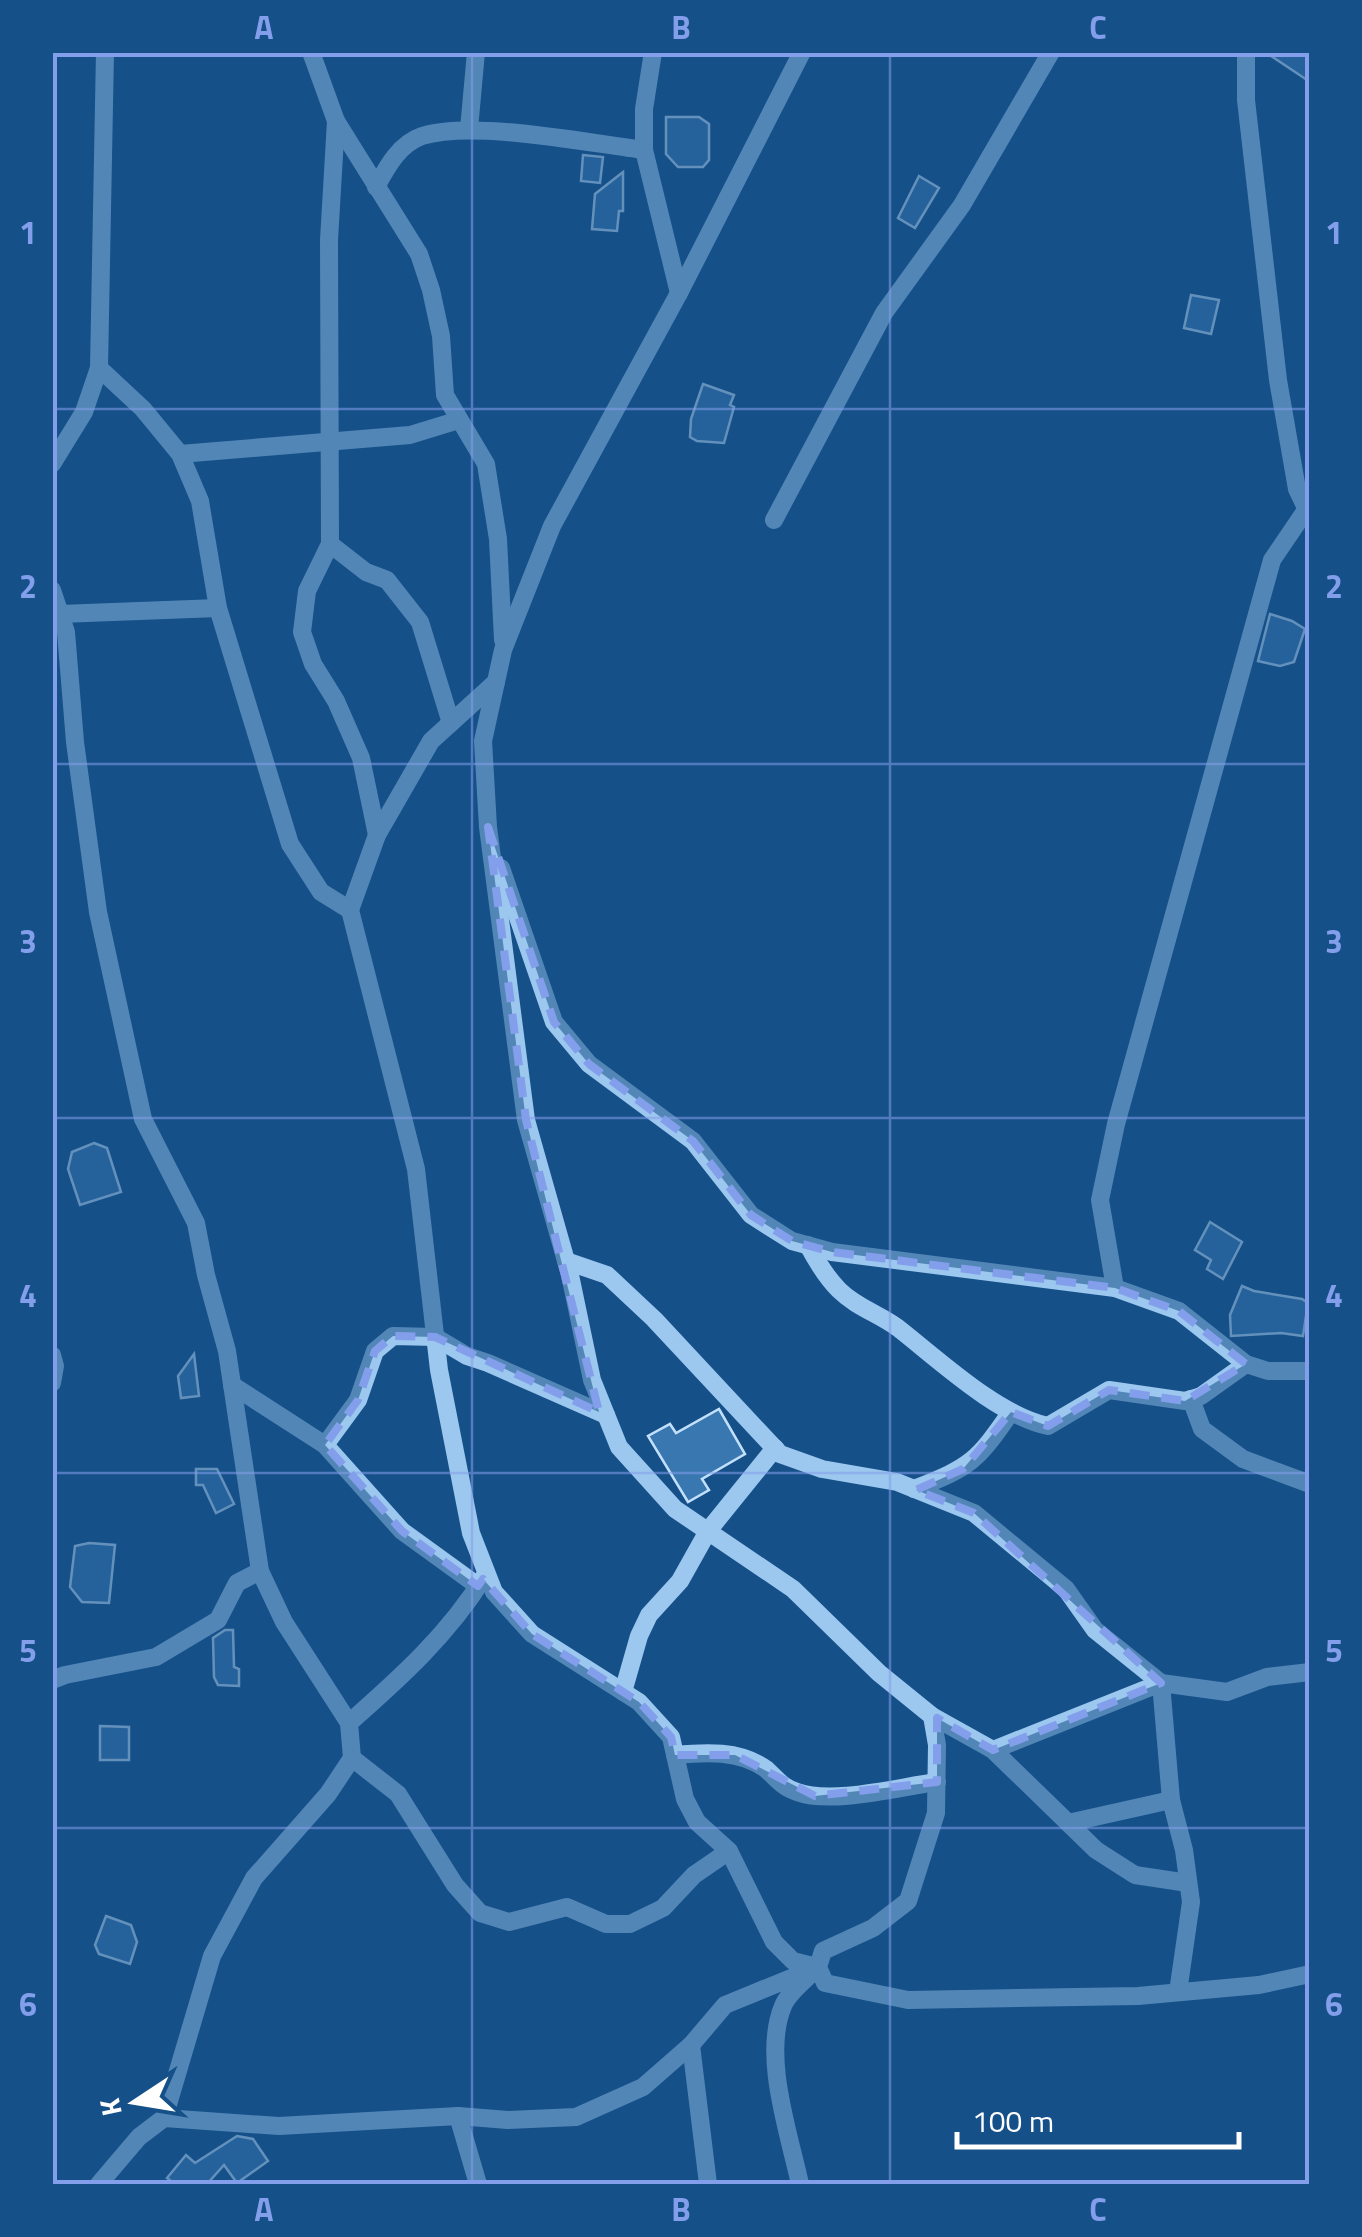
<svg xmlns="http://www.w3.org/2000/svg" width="1362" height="2237" font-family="'Titillium Web',sans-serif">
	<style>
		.building { fill: #3977b1; stroke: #c2e0fb; stroke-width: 2.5 }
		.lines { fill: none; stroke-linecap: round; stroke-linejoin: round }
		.minor { stroke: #9cc7ef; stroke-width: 18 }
		.marked { fill: none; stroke: #839eea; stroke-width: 8; stroke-dasharray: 20 12; stroke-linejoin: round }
		.grid { fill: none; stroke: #839eea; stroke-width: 2.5; stroke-opacity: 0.55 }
		.neatline { fill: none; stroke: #839eea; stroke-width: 4 }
		.grid-label { font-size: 32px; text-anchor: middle; font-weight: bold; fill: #839eea }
	</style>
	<rect width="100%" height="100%" fill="#155089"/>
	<g class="building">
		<path d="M1265,52H1310V82Z"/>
		<path d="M666,117H699L709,124V160L703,167H678L666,154Z"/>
		<path d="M583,155L603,157L600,183L581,181Z"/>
		<path d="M623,172V211H619L617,231L592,229L595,194Z"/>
		<path d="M919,176L939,188L915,228L898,218Z"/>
		<path d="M1191,295L1219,300L1211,334L1184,328Z"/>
		<path d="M703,384L734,395L730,405L734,407L724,443L697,441L690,437L691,419Z"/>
		<path d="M1270,614L1292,621L1305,629L1294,662L1280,666L1258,661Z"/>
		<path d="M94,1143L107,1148L121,1192L80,1205L68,1169L72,1152Z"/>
		<path d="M1210,1222L1242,1242L1223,1279L1207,1269L1211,1260L1195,1250Z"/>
		<path d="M1242,1286L1254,1291L1302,1299L1308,1303L1303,1336L1281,1333L1231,1336L1230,1315Z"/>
		<path d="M194,1354L199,1396L181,1398L178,1376Z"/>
		<path d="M719,1409L745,1454L702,1479L709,1490L688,1502L648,1436L670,1424L676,1433Z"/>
		<path d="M196,1469H217L234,1504L216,1513L203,1485H196Z"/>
		<path d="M89,1543L115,1545L109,1603L82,1602L70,1587L75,1546Z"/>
		<path d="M225,1630H233L234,1667L239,1669V1686L218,1685L214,1677L213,1638Z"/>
		<path d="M100,1726L129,1727V1760H100Z"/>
		<path d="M106,1916L131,1925L137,1942L130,1964L99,1954L95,1945Z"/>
		<path d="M237,2136L253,2139L268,2161L237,2183L224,2165L207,2184H175L167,2178L186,2155L195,2163Z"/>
	</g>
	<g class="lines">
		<g class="minor">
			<path d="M311,52L336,121L419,254L431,290L441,336L445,395L486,464L498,539L503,640"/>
			<path d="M653,52L644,109V150L679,293"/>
			<path d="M802,52L679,293L552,526L503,650L483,741L488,827L526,1120L570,1275L592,1380L619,1447L675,1509L793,1589L879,1673L932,1716L937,1745L936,1813L908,1901L873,1928L823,1951L818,1967L825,1983L908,2000L1138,1996L1259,1985L1310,1974"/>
			<path d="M1246,52V100L1278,380L1297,489L1310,516"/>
			<path d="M336,121L329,240L330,544L307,591L302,632L313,664L336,701L361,758L377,835"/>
			<path d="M469,129L476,52"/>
			<path d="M376,187C387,167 399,144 422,136C474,120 587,143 644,150"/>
			<path d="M99,368L143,409L180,454L200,501L218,608L290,844L321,892L350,910L416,1169L439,1370L471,1533L494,1592L532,1634L639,1702L671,1737L685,1799L697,1822L729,1851L774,1942L793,1961L817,1967"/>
			<path d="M180,454L410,435L459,420"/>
			<path d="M52,464L84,412L99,368L105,52"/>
			<path d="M774,520L884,313L962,205L1051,52"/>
			<path d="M330,544L366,572L387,580L420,622L451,723"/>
			<path d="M52,590L66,632L75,742L98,912L143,1119L196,1223L206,1275L227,1351L260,1571L284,1622L349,1723L352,1758L328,1794L254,1878L212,1956L164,2118L279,2126L458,2116L508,2120L576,2117L643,2087L691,2045L725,2005L818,1967"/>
			<path d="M60,614L218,608"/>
			<path d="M501,868L554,1022L589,1064L693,1141L751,1215L792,1241L832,1252L1115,1288L1179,1311L1246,1364L1268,1371H1310"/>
			<path d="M350,910L377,835L431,741L496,682"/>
			<path d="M808,1245C817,1262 826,1277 839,1290C856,1307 879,1314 898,1328C939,1360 997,1415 1048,1426L1109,1390L1185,1401L1201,1396L1246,1364"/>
			<path d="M566,1261L607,1275L654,1319L780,1454L822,1469L897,1482L974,1513L1066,1589L1095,1630L1161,1683L1171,1800L1184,1850L1191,1902L1178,1992"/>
			<path d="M1115,1288L1100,1200L1116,1124L1272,560L1306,510"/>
			<path d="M52,1355L55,1366L52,1383"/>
			<path d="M232,1385L325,1445L402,1531L478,1586"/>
			<path d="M1191,1399L1202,1429L1243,1459L1310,1484"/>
			<path d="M325,1445L358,1400L375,1351L393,1336L435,1337L467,1356L488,1363L606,1415"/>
			<path d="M914,1489C971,1467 977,1461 1011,1412"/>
			<path d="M52,1680L65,1675L156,1657L218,1620L237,1583L260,1571"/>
			<path d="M623,1692L639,1636L649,1615L680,1581L708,1531L775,1448"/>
			<path d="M932,1716L993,1750L1096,1850L1135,1875L1188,1883"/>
			<path d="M349,1723C400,1678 448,1635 484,1577"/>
			<path d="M993,1750L1161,1683L1227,1692L1267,1677L1310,1672"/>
			<path d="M675,1755C705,1752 740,1750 766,1769C776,1778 783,1788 797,1792C832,1805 899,1787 937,1782"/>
			<path d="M352,1758L398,1794L455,1885L480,1913L509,1922L567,1907L606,1924H630L663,1908L694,1875L729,1851"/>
			<path d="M1068,1823L1171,1800"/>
			<path d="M691,2045L708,2184"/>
			<path d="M458,2116L478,2184"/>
			<path d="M99,2184L139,2137L164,2118"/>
			<path d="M800,2184C789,2133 762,2056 783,2006C788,1993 804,1981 814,1971"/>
		</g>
	</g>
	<path d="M0 0H1362V2237H0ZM488,827L554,1022L589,1064L693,1141L751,1215L792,1241L832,1252L1115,1288L1179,1311L1246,1364L1185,1401L1109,1390L1048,1426L1011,1412L963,1469L916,1490L974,1513L1161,1683L993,1750L937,1718V1782L815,1796L735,1755H675L671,1737L639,1702L532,1634L483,1579L478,1586L402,1531L325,1445L358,1400L375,1351L393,1336L435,1337L599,1412L526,1120Z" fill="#155089" fill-opacity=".55" fill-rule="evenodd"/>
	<path class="marked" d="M488,827L554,1022L589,1064L693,1141L751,1215L792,1241L832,1252L1115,1288L1179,1311L1246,1364L1185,1401L1109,1390L1048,1426L1011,1412L963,1469L916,1490L974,1513L1161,1683L993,1750L937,1718V1782L815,1796L735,1755H675L671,1737L639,1702L532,1634L483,1579L478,1586L402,1531L325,1445L358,1400L375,1351L393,1336L435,1337L599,1412L526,1120Z"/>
	<path class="grid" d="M472,52V2184M890,52V2184M52,409H1310M52,764H1310M52,1118H1310M52,1473H1310M52,1828H1310"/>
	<rect width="1362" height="2237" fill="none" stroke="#155089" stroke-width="110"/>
	<g transform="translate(135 2102) rotate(258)" stroke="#155089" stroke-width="8" paint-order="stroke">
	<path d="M0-8L18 38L0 25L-18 38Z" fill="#ffffff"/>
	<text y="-15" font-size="28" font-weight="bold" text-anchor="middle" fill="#ffffff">K</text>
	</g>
	<path d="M957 2132v15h282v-15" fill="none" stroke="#ffffff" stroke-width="5"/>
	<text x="972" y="2132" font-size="30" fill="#ffffff" stroke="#155089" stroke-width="8" paint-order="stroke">100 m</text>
	<rect x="55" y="55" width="1252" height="2127" class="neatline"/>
	<g class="grid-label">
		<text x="264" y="39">A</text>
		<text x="681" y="39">B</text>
		<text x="1098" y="39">C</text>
		<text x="28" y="244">1</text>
		<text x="1334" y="244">1</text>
		<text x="28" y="598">2</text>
		<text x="1334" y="598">2</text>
		<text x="28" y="953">3</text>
		<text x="1334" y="953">3</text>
		<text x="28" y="1307">4</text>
		<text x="1334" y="1307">4</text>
		<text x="28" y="1662">5</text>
		<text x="1334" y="1662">5</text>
		<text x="28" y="2016">6</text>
		<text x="1334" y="2016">6</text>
		<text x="264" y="2221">A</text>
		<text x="681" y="2221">B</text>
		<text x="1098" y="2221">C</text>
	</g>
</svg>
